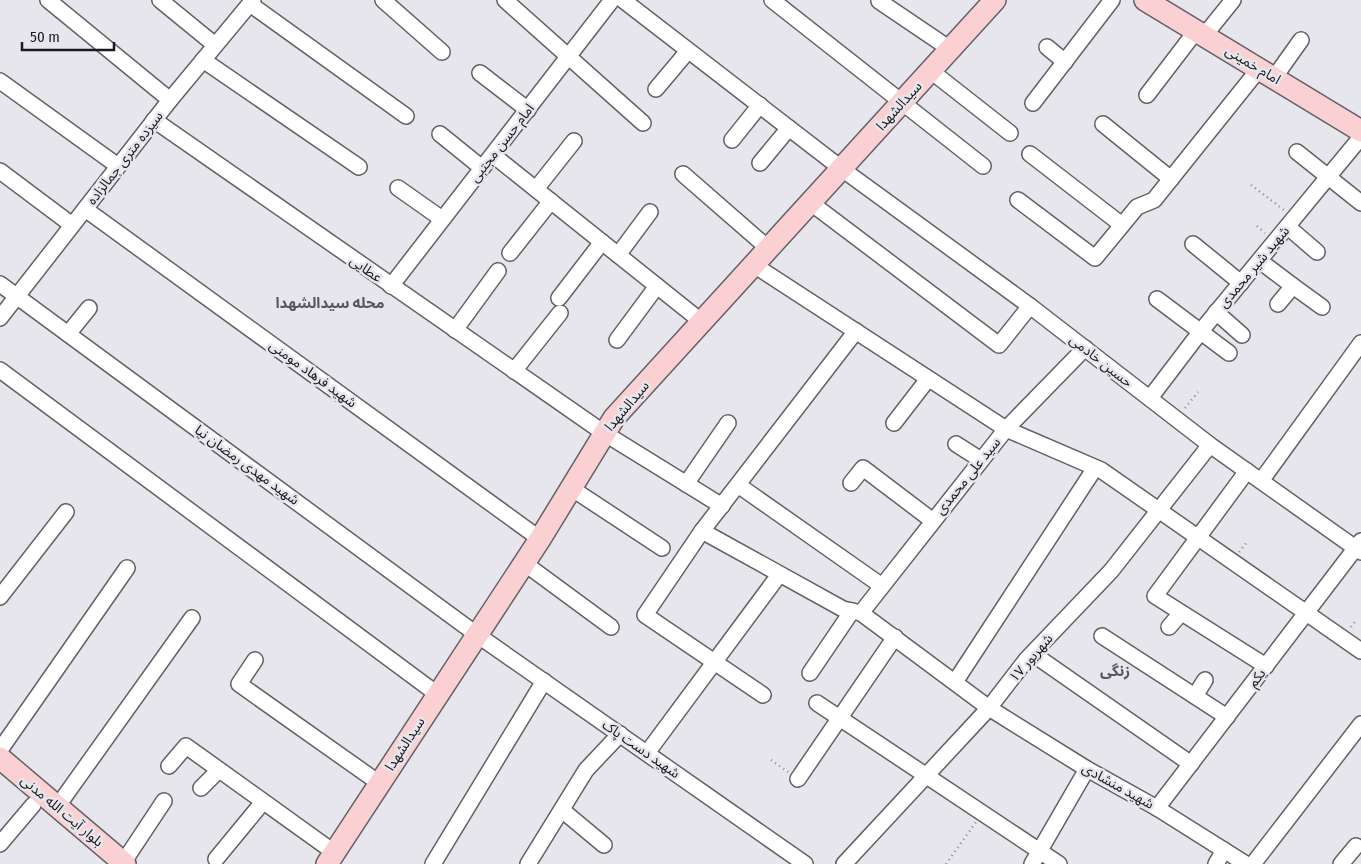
<svg xmlns="http://www.w3.org/2000/svg" width="1361" height="864" font-family="'Fira Sans Condensed','Noto Sans Arabic',sans-serif">
	<style>
		.lines { fill: none; stroke-linecap: round; stroke-linejoin: round }
		.street-casing { stroke: #626167; stroke-width: 18 }
		.secondary-casing { stroke: #626167; stroke-width: 24 }
		.path { stroke: #8c8c90; stroke-width: 2.5; stroke-dasharray: 1 4; stroke-linecap: butt }
		.street { stroke: #fff; stroke-width: 15 }
		.secondary { stroke: #fad0d2; stroke-width: 21 }
		.labels { text-anchor: middle; dominant-baseline: central; stroke-width: 5; stroke-linejoin: round; paint-order: stroke }
		.street-label { font-size: 14px; fill: #1a191c; stroke: #e6e6ec }
		.neighbourhood-label { font-size: 15px; font-weight: bold; fill: #57575c; stroke: #e6e6ec }
	</style>
	<rect width="100%" height="100%" fill="#e6e6ec"/>
	<g class="lines">
		<g class="street-casing">
			<g id="street">
				<path d="M48,0L170,100"/>
				<path d="M160,0L215,45"/>
				<path d="M383,0L442,52"/>
				<path d="M505,0L643,123"/>
				<path d="M623,0L842,169L1030,306L1210,445L1361,552"/>
				<path d="M772,0L983,166"/>
				<path d="M879,1L950,49"/>
				<path d="M250,4L406,116"/>
				<path d="M1204,36L1233,0"/>
				<path d="M1047,47L1065,62"/>
				<path d="M203,60L359,167"/>
				<path d="M931,71L1010,133"/>
				<path d="M480,73L528,110"/>
				<path d="M1274,78L1301,40"/>
				<path d="M0,81L118,166"/>
				<path d="M656,89L688,51"/>
				<path d="M1147,95L1196,31"/>
				<path d="M1033,103L1112,0"/>
				<path d="M154,120L604,433L722,506"/>
				<path d="M1103,124L1171,179"/>
				<path d="M440,134L482,168"/>
				<path d="M732,140L760,105"/>
				<path d="M1297,152L1361,203"/>
				<path d="M1030,154L1122,225"/>
				<path d="M493,155L702,322"/>
				<path d="M760,163L789,128"/>
				<path d="M0,171L72,225"/>
				<path d="M683,174L769,249"/>
				<path d="M398,188L442,219"/>
				<path d="M536,189L574,141"/>
				<path d="M1018,200L1095,258L1137,207L1154,200L1259,69"/>
				<path d="M811,203L999,345L1030,306"/>
				<path d="M85,209L540,539"/>
				<path d="M1288,227L1317,252"/>
				<path d="M1193,244L1241,283"/>
				<path d="M510,253L551,201"/>
				<path d="M618,255L650,212"/>
				<path d="M1260,261L1293,286L1278,304"/>
				<path d="M754,265L1006,429L1101,470L1361,651"/>
				<path d="M0,284L476,634L805,864"/>
				<path d="M391,286L612,0"/>
				<path d="M1293,286L1322,307"/>
				<path d="M559,298L602,242"/>
				<path d="M1157,299L1229,353"/>
				<path d="M1216,312L1242,335"/>
				<path d="M0,318L170,100L253,0"/>
				<path d="M455,330L498,271"/>
				<path d="M68,334L89,308"/>
				<path d="M617,340L657,286"/>
				<path d="M0,370L437,694"/>
				<path d="M514,371L560,313"/>
				<path d="M1150,398L1201,331L1361,137"/>
				<path d="M894,423L928,379"/>
				<path d="M956,444L981,460"/>
				<path d="M1247,471L1155,596L1266,666"/>
				<path d="M1261,481L1361,343"/>
				<path d="M851,483L863,468L933,521"/>
				<path d="M686,484L728,423"/>
				<path d="M738,485L882,586"/>
				<path d="M571,488L662,548"/>
				<path d="M702,531L843,609L861,613L989,708L1087,769L1157,808L1246,864"/>
				<path d="M524,563L611,627"/>
				<path d="M0,597L66,512"/>
				<path d="M861,613L1006,429L1085,348"/>
				<path d="M1169,627L1181,613"/>
				<path d="M1102,636L1227,717"/>
				<path d="M1033,654L1191,764"/>
				<path d="M255,660L239,684L379,783"/>
				<path d="M810,673L852,611"/>
				<path d="M955,682L1095,468"/>
				<path d="M763,695L645,615L702,531L856,331"/>
				<path d="M1195,696L1205,680"/>
				<path d="M817,703L1059,864"/>
				<path d="M0,750L127,568"/>
				<path d="M647,753L779,575"/>
				<path d="M169,766L186,746L335,853"/>
				<path d="M798,779L895,637"/>
				<path d="M201,788L219,770"/>
				<path d="M57,807L192,618"/>
				<path d="M1157,808L1361,541"/>
				<path d="M562,810L604,845"/>
				<path d="M0,844L33,805"/>
				<path d="M216,859L263,802"/>
				<path d="M123,863L164,801"/>
				<path d="M433,864L544,681"/>
				<path d="M528,864L586,770L620,734"/>
				<path d="M844,864L989,708L1026,660L1111,571L1210,445"/>
				<path d="M1032,864L1087,769"/>
				<path d="M1216,864L1224,850"/>
				<path d="M1253,864L1361,724"/>
				<path d="M1341,864L1356,846"/>
			</g>
		</g>
		<g class="secondary-casing">
			<g id="secondary">
				<path d="M1145,0L1361,131"/>
				<path d="M0,758L125,864"/>
				<path d="M327,864L540,539L614,418L995,0"/>
			</g>
		</g>
		<g class="path">
			<path d="M1251,185L1284,210"/>
			<path d="M1257,226L1265,233"/>
			<path d="M1185,408L1198,392"/>
			<path d="M1239,552L1247,542"/>
			<path d="M1351,627L1356,620"/>
			<path d="M771,760L788,772"/>
			<path d="M946,864L976,822"/>
		</g>
		<use href="#street" class="street"/>
		<use href="#secondary" class="secondary"/>
	</g>
	<g class="labels">
		<g class="street-label">
			<text transform="translate(1253 65) rotate(31)">امام خمینی</text>
			<text transform="translate(899 106) rotate(-48)">سیدالشهدا</text>
			<text transform="translate(502 143) rotate(-52)">امام حسن مجتبی</text>
			<text transform="translate(125 158) rotate(-52)">سیزده متری جمالزاده</text>
			<text transform="translate(1254 267) rotate(-50)">شهید شیر محمدی</text>
			<text transform="translate(366 269) rotate(35)">عطایی</text>
			<text transform="translate(1101 361) rotate(38)">حسین خادمی</text>
			<text transform="translate(313 374) rotate(36)">شهید فرهاد مومنی</text>
			<text transform="translate(627 406) rotate(-50)">سیدالشهدا</text>
			<text transform="translate(247 465) rotate(36)">شهید مهدی رمضان نیا</text>
			<text transform="translate(968 476) rotate(-51)">سید علی محمدی</text>
			<text transform="translate(1031 658) rotate(-49)">۱۷ شهریور</text>
			<text transform="translate(1257 678) rotate(-53)">یکم</text>
			<text transform="translate(405 744) rotate(-57)">سیدالشهدا</text>
			<text transform="translate(641 749) rotate(35)">شهید دست پاک</text>
			<text transform="translate(1118 786) rotate(29)">شهید منشادی</text>
			<text transform="translate(62 811) rotate(40)">بلوار آیت الله مدنی</text>
		</g>
		<g class="neighbourhood-label">
			<text x="330" y="303">محله سیدالشهدا</text>
			<text x="1115" y="671">زنگی</text>
		</g>
	</g>
	<path d="M22 42v8h92v-8" fill="none" stroke="#1a191c" stroke-width="2.5"/>
	<text x="30" y="42" font-size="15" fill="#1a191c" stroke="#e6e6ec" stroke-width="4" paint-order="stroke">50 m</text>
</svg>
